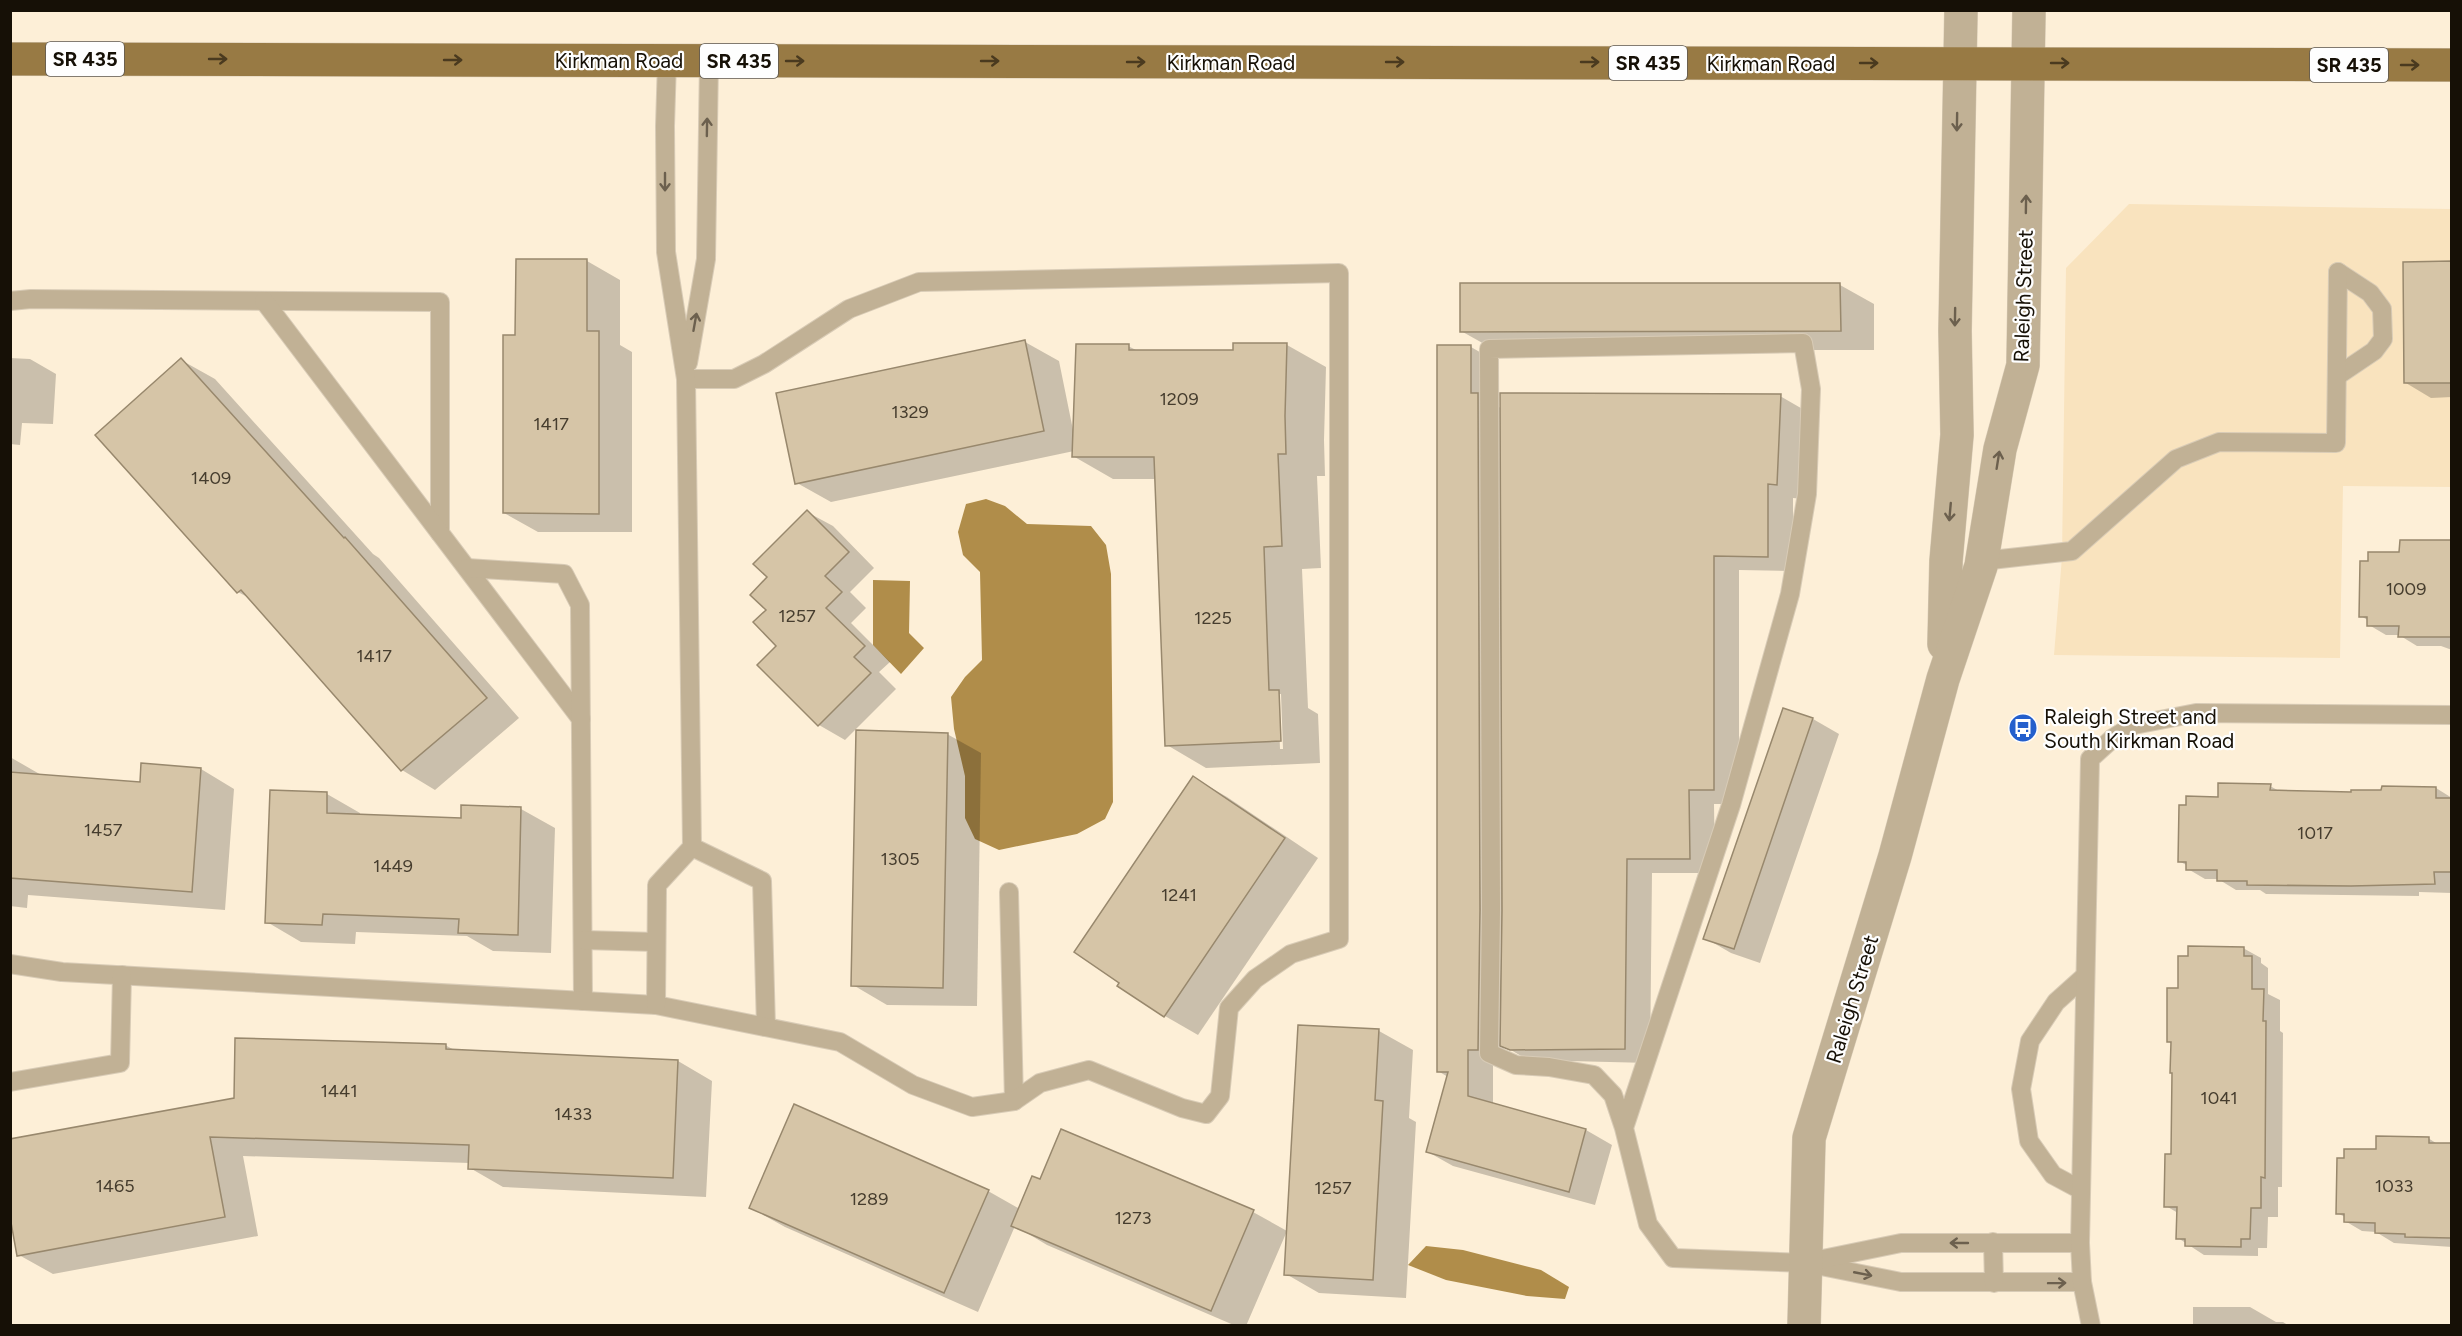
<svg xmlns="http://www.w3.org/2000/svg" width="2462" height="1336" font-family="Figtree,sans-serif">
	<style>
		.built { fill: #f9e3be }
		.water { fill: #b08d4a }
		.shadow { fill: #0003; fill-rule: evenodd }
		.building { fill: #d6c5a7; stroke: #98886d; stroke-width: 1.5 }
		.lines { fill: none; stroke-linecap: round; stroke-linejoin: round }
		.service-casing { stroke: #d8cbb6; stroke-width: 20 }
		.tertiary-casing { stroke: #d8cbb6; stroke-width: 34 }
		.primary-casing { stroke: #d8cbb6; stroke-width: 34 }
		.service { stroke: #c1b195; stroke-width: 18 }
		.tertiary { stroke: #c1b195; stroke-width: 33 }
		.primary { stroke: #987a44; stroke-width: 33 }
		.oneway { stroke: #4a3a1f }
		.oneway2 { stroke: #6c604e }
		.labels { text-anchor: middle; dominant-baseline: central; stroke-width: 4.5; stroke-linejoin: round; paint-order: stroke }
		.number-label { font-size: 18px; fill: #463d2e }
		.shield { fill: #fefefe; stroke: #5c5750; stroke-width: 1.5 }
		.shield-label { font-size: 20px; font-weight: bold; fill: #161006 }
		.street-label { font-size: 21px; fill: #161006; stroke: #fefefe }
		.poi-label { font-size: 21px; fill: #161006; stroke: #fefefe; text-anchor: start }
	</style>
	<rect width="100%" height="100%" fill="#fdefd7"/>
	<path class="built" d="M2129,204L2451,209V487L2343,486L2340,658L2054,655L2062,557L2066,268Z"/>
	<g class="water">
		<path d="M986,499L1005,506L1027,524L1091,526L1106,545L1111,574L1113,802L1105,819L1077,834L999,850L975,839L965,818V776L954,729L951,697L965,677L982,660L980,572L963,555L958,532L966,504Z"/>
		<path d="M873,580L910,581L909,633L924,648L901,674L873,645Z"/>
		<path d="M1426,1246L1463,1250L1541,1270L1569,1287L1565,1299L1527,1296L1446,1280L1408,1265Z"/>
	</g>
	<g class="shadow">
		<path d="M587,261L620,280V345L632,352V532H538L504,513L517,336Z"/>
		<path d="M2405,263H2452V397L2431,398L2406,383Z"/>
		<path d="M1461,285H1840L1874,304V350H1495L1461,331Z"/>
		<path d="M1025,342L1059,361L1073,430L1128,346L1138,351H1234L1287,345L1326,367L1324,440L1325,476H1317L1321,568L1302,569L1308,708L1318,714L1320,763L1206,768L1167,745L1156,479H1113L1073,456L1074,451L831,502L797,483ZM1278,694H1281L1283,749H1280Z"/>
		<path d="M1471,347L1497,362L1496,405L1502,409L1780,396L1806,411L1803,499L1793,498V571L1739,570V804H1714L1715,873H1652L1650,1063L1528,1060L1504,1046L1503,1064H1493V1105L1586,1130L1612,1145L1595,1205L1453,1166L1428,1152L1448,1077L1438,1071Z"/>
		<path d="M10,358L30,359L56,374L53,424L22,423L20,445L10,444Z"/>
		<path d="M181,360L215,379L373,554L379,558L519,718L435,790L402,770L251,599L238,592Z"/>
		<path d="M807,512L833,526L874,568L850,592L866,608L851,623L890,662L879,672L896,689L845,740L819,725L759,665L778,646L768,610L769,577Z"/>
		<path d="M2401,541L2452,542V650L2441,646H2417L2399,635H2386L2369,625V621L2361,616L2401,554Z"/>
		<path d="M1784,710L1813,719L1839,734L1760,963L1731,953L1705,938Z"/>
		<path d="M947,734L981,753L977,1006L887,1005L853,985Z"/>
		<path d="M10,757L43,776L141,784L201,769L234,789L225,910L28,895L27,908L10,906Z"/>
		<path d="M1194,778L1227,797L1318,858L1198,1035L1165,1016Z"/>
		<path d="M2270,786L2281,792L2353,793L2436,788L2452,798V893L2419,892V896L2266,894L2260,890H2236L2218,879H2205L2188,869V866L2179,861L2219,798Z"/>
		<path d="M327,794L360,813V816L462,819V807L521,809L555,828L551,953L493,951L467,936L356,932L355,944L301,942L267,922Z"/>
		<path d="M2243,948L2261,958V963L2268,968V994L2280,1000V1031L2283,1033L2282,1187H2278V1217H2268L2267,1248H2258V1256L2204,1255L2178,1238V1213L2166,1206L2172,1156V1044L2168,1041L2179,990Z"/>
		<path d="M1300,1026L1379,1031L1413,1050L1409,1118L1416,1122L1406,1298L1319,1293L1286,1274Z"/>
		<path d="M445,1045L456,1051L678,1061L712,1081L706,1197L503,1187L470,1168V1163L243,1156L258,1236L53,1274L19,1255L235,1099Z"/>
		<path d="M2428,1138L2439,1145H2452V1247L2394,1243L2376,1232L2362,1231L2345,1221V1217L2337,1213L2346,1159Z"/>
		<path d="M988,1191L1020,1209L1253,1212L1287,1231L1246,1326H1236L1047,1245L1015,1226L978,1312L785,1227L751,1208Z"/>
		<path d="M2193,1307H2250L2276,1322H2283L2289,1326H2193Z"/>
	</g>
	<g class="building">
		<path d="M516,259H587V331H599V514L503,513V335H515Z"/>
		<path d="M2451,261V383H2404L2403,262Z"/>
		<path d="M1460,283H1840L1841,331L1460,332Z"/>
		<path d="M1025,340L1044,431L795,484L776,393Z"/>
		<path d="M1233,343H1287L1285,416L1286,454H1278L1282,546L1264,547L1269,690H1279L1281,741L1165,746L1154,457H1072L1076,344H1129V350H1233Z"/>
		<path d="M1437,345H1471V393H1478L1480,910L1478,1050H1468V1096L1586,1129L1569,1192L1426,1152L1448,1072H1437Z"/>
		<path d="M181,358L344,538L345,537L487,698L401,771L241,590L237,593L95,435Z"/>
		<path d="M1500,393L1781,394L1777,485L1768,484V557L1714,556V790H1689L1690,859H1627L1625,1049L1510,1050L1500,1046L1502,910Z"/>
		<path d="M807,510L849,552L825,576L842,592L826,608L865,646L854,657L871,673L818,726L757,665L776,646L753,622L766,610L750,595L767,577L753,564Z"/>
		<path d="M2400,540H2451V637H2398L2399,626H2367V617H2359L2360,561H2368V552H2399Z"/>
		<path d="M1783,708L1813,718L1734,949L1703,939Z"/>
		<path d="M856,730L948,733L943,988L851,986Z"/>
		<path d="M141,763L201,768L192,892L10,878V772L140,782Z"/>
		<path d="M1193,776L1285,838L1164,1017L1117,986L1119,983L1074,952Z"/>
		<path d="M2218,783L2271,784L2270,790L2351,792V790H2381L2382,786L2436,787V798H2451V872H2434L2435,884L2351,886L2247,885V881H2217V870H2186V862H2178L2179,805H2186V796L2218,797Z"/>
		<path d="M270,790L327,792V813L461,818V805L521,807L518,935L458,933L459,919L323,914L322,925L265,923Z"/>
		<path d="M2188,946L2244,947V956H2252V989H2264L2263,1021H2266L2265,1178L2261,1177V1208H2251L2250,1239H2241V1247L2185,1246V1239H2176L2177,1207H2164L2165,1154H2171L2172,1073H2170L2171,1042H2167V988H2178V956H2188Z"/>
		<path d="M1298,1025L1379,1029L1375,1100L1383,1101L1373,1280L1284,1275Z"/>
		<path d="M235,1038L446,1044V1049L678,1060L673,1178L468,1169L469,1145L210,1137L225,1217L17,1256L10,1217V1139L234,1098Z"/>
		<path d="M794,1104L989,1190L944,1293L749,1208Z"/>
		<path d="M1061,1129L1254,1210L1211,1311L1011,1226L1032,1176L1040,1179Z"/>
		<path d="M2376,1136L2429,1137V1143H2451V1238L2405,1237V1234L2375,1233V1223L2344,1222V1214H2336L2337,1158H2344V1149H2376Z"/>
	</g>
	<g class="lines">
		<g class="service-casing">
			<g id="service">
				<path d="M10,301L31,299L440,302V533"/>
				<path d="M264,301L581,719"/>
				<path d="M688,363L706,259L709,61"/>
				<path d="M2337,376L2374,351L2383,339L2382,309L2370,293L2338,272"/>
				<path d="M1982,561L2072,551L2176,459L2219,442L2336,443L2338,272"/>
				<path d="M467,568L564,574L580,605L583,1001"/>
				<path d="M692,847L762,881L766,1027"/>
				<path d="M1009,892L1014,1101"/>
				<path d="M583,940L656,942"/>
				<path d="M10,964L62,972L656,1005L840,1042L913,1085L972,1107L1014,1101L1040,1083L1089,1070L1182,1108L1206,1114L1220,1096L1229,1008L1255,979L1291,954L1339,939V273L919,282L849,309L764,364L734,379H686"/>
				<path d="M656,1005L657,885L692,847L686,379L666,252L665,126L667,61"/>
				<path d="M10,1082L120,1063L122,975"/>
				<path d="M1624,1128L1731,805L1790,594L1807,494L1811,389L1803,343L1489,349L1491,910L1489,1053L1516,1065L1549,1067L1594,1075L1613,1095L1624,1128L1648,1224L1673,1258L1806,1263L1901,1282H2082"/>
				<path d="M2081,1190L2053,1175L2029,1141L2021,1089L2030,1041L2056,1002L2085,976"/>
				<path d="M1993,1242L1994,1283"/>
				<path d="M1813,1261L1901,1243H2080"/>
				<path d="M2091,1326L2082,1282L2080,1243L2090,759L2113,738L2134,725L2196,713L2452,715"/>
			</g>
		</g>
		<g class="tertiary-casing">
			<g id="tertiary">
				<path d="M1944,644L1946,561L1957,435L1955,331L1961,10"/>
				<path d="M1804,1326L1809,1138L1895,856L1943,679L1981,566L2000,449L2023,365L2029,10"/>
			</g>
		</g>
		<g class="primary-casing">
			<path id="primary" d="M10,59L2452,65"/>
		</g>
		<use href="#service" class="service"/>
		<use href="#tertiary" class="tertiary"/>
		<use href="#primary" class="primary"/>
	</g>
	<defs><path id="oneway-shaft" d="M-6 0H5M1.5-3L5.5 0L1.5 3" fill="none" stroke-width="1.6" stroke-linecap="round" stroke-linejoin="round" transform="scale(1.5)"/></defs>
	<g class="oneway">
		<use href="#oneway-shaft" transform="translate(218 59)"/>
		<use href="#oneway-shaft" transform="translate(453 60)"/>
		<use href="#oneway-shaft" transform="translate(795 61)"/>
		<use href="#oneway-shaft" transform="translate(990 61)"/>
		<use href="#oneway-shaft" transform="translate(1136 62)"/>
		<use href="#oneway-shaft" transform="translate(1395 62)"/>
		<use href="#oneway-shaft" transform="translate(1590 62)"/>
		<use href="#oneway-shaft" transform="translate(1869 63)"/>
		<use href="#oneway-shaft" transform="translate(2060 63)"/>
		<use href="#oneway-shaft" transform="translate(2410 65)"/>
	</g>
	<g class="oneway2">
		<use href="#oneway-shaft" transform="translate(1957 122) rotate(91)"/>
		<use href="#oneway-shaft" transform="translate(707 127) rotate(-89)"/>
		<use href="#oneway-shaft" transform="translate(665 182) rotate(90)"/>
		<use href="#oneway-shaft" transform="translate(2026 204) rotate(-89)"/>
		<use href="#oneway-shaft" transform="translate(1955 317) rotate(91)"/>
		<use href="#oneway-shaft" transform="translate(695 322) rotate(-80)"/>
		<use href="#oneway-shaft" transform="translate(1998 460) rotate(-81)"/>
		<use href="#oneway-shaft" transform="translate(1950 512) rotate(95)"/>
		<use href="#oneway-shaft" transform="translate(1959 1243) rotate(180)"/>
		<use href="#oneway-shaft" transform="translate(1863 1274) rotate(11)"/>
		<use href="#oneway-shaft" transform="translate(2057 1283) rotate(-1)"/>
	</g>
	<defs>
		<g id="bus-disc" transform="scale(1.5)"><circle r="9.5" fill="#245fcc" stroke="#fefefe"/><path d="M-5-6H5V4H4V6H2V4H-2V6H-4V4H-5ZM-3.5-4V0h7V-4ZM-3.5 1.2v1.5H-2V1.2ZM2 1.2v1.5H3.5V1.2Z" fill="#fff"/></g>
	</defs>
	<g fill-rule="evenodd">
		<use href="#bus-disc" x="2023" y="728"/>
	</g>
	<g class="labels">
		<g class="number-label">
			<text x="1179" y="399">1209</text>
			<text x="910" y="412">1329</text>
			<text x="551" y="424">1417</text>
			<text x="211" y="478">1409</text>
			<text x="2406" y="589">1009</text>
			<text x="797" y="616">1257</text>
			<text x="1213" y="618">1225</text>
			<text x="374" y="656">1417</text>
			<text x="103" y="830">1457</text>
			<text x="2315" y="833">1017</text>
			<text x="900" y="859">1305</text>
			<text x="393" y="866">1449</text>
			<text x="1179" y="895">1241</text>
			<text x="339" y="1091">1441</text>
			<text x="2219" y="1098">1041</text>
			<text x="573" y="1114">1433</text>
			<text x="115" y="1186">1465</text>
			<text x="2394" y="1186">1033</text>
			<text x="1333" y="1188">1257</text>
			<text x="869" y="1199">1289</text>
			<text x="1133" y="1218">1273</text>
		</g>
		<g class="shield">
			<rect x="46" y="42" width="78" height="34" rx="4.5"/>
			<rect x="700" y="44" width="78" height="34" rx="4.5"/>
			<rect x="1609" y="46" width="78" height="34" rx="4.5"/>
			<rect x="2310" y="48" width="78" height="34" rx="4.5"/>
		</g>
		<g class="shield-label">
			<text x="85" y="59">SR 435</text>
			<text x="739" y="61">SR 435</text>
			<text x="1648" y="63">SR 435</text>
			<text x="2349" y="65">SR 435</text>
		</g>
		<g class="street-label">
			<text x="619" y="60">Kirkman Road</text>
			<text x="1231" y="62">Kirkman Road</text>
			<text x="1771" y="63">Kirkman Road</text>
			<text transform="translate(2023 296) rotate(-88)">Raleigh Street</text>
			<text transform="translate(1852 999) rotate(-73)">Raleigh Street</text>
		</g>
		<g class="poi-label">
			<text x="2044" y="716">Raleigh Street and<tspan x="2044" dy="24">South Kirkman Road</tspan></text>
		</g>
	</g>
	<rect width="2462" height="1336" fill="none" stroke="#161006" stroke-width="24"/>
</svg>
